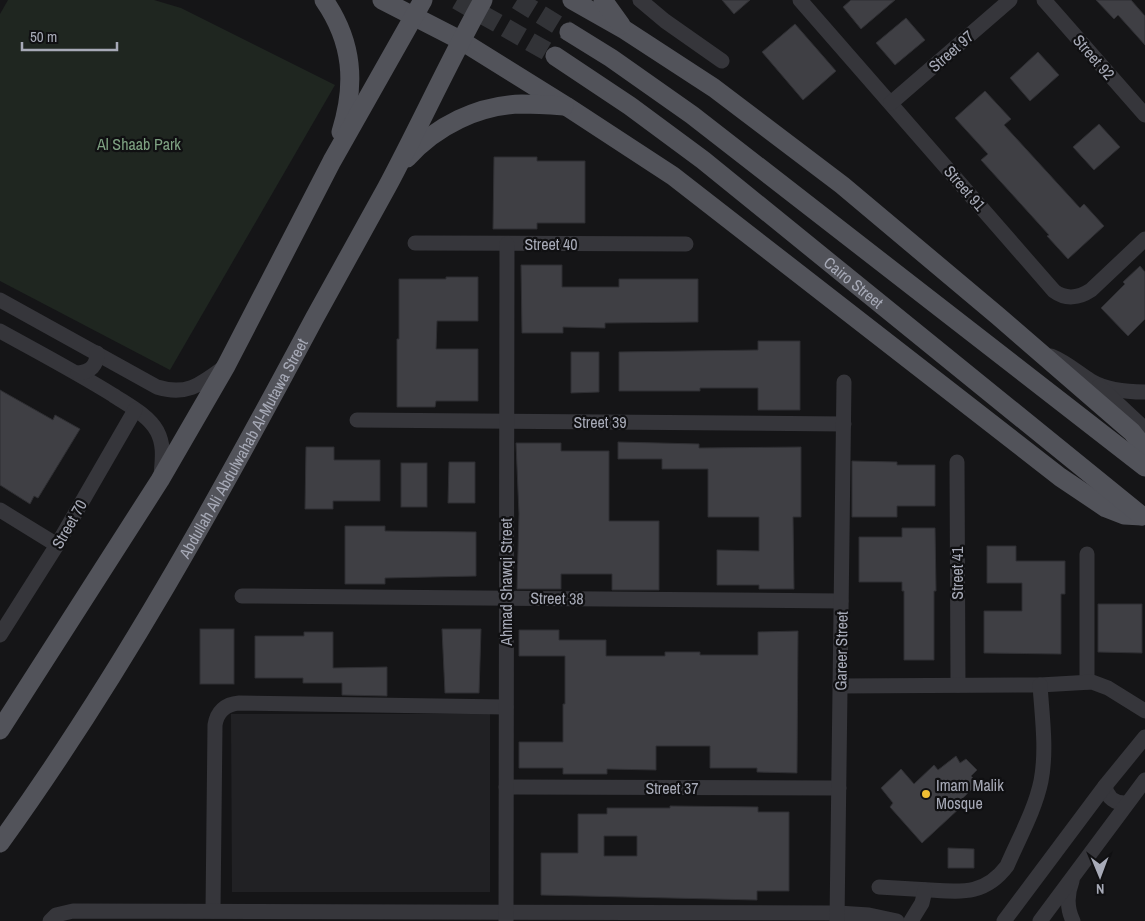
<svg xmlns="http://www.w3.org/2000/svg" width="1145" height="921" font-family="'Archivo Narrow',sans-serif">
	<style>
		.built { fill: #212124 }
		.green { fill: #1f2620 }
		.building { fill: #3f3f44; stroke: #2f2f33; fill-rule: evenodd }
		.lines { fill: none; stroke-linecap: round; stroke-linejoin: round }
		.major-tunnel { stroke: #323337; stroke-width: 19; stroke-dasharray: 19 9; stroke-linecap: butt }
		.minor { stroke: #36363b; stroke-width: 15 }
		.major { stroke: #52535a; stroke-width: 19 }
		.poi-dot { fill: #f1be33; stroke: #101012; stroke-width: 2 }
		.labels { text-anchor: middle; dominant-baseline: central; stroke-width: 4.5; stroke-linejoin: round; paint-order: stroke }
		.street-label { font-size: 16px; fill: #a7aab7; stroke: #101012 }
		.park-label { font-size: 16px; fill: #7ea282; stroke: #101012 }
		.poi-label { font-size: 16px; fill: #a7aab7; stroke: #101012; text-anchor: start }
	</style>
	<rect width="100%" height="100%" fill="#151517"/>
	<path class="built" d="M231,714H490V892H232Z"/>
	<path class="green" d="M8,0H154L181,8L335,85L170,370L0,281V14Z"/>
	<g class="building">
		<path d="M722,0H750L734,14Z"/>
		<path d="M851,0H895L861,29L843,7Z"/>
		<path d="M1096,0H1131L1145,16V45L1118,15L1114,19Z"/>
		<path d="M906,18L925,40L895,65L876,43Z"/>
		<path d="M795,24L836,71L803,100L762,52Z"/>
		<path d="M1038,52L1059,75L1030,101L1010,78Z"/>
		<path d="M985,91L1011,119L1004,125L1080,208L1084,204L1104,226L1068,259L1047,236L1049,235L981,160L988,154L955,118Z"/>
		<path d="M1099,124L1120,147L1094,170L1073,147Z"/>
		<path d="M494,157H537V161H585V223H537V229H493Z"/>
		<path d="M521,265H562V287H619V279H698V322L605,323V328L563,327V333H522Z"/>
		<path d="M1140,266L1145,272V319L1128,336L1101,308L1125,284L1123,282Z"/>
		<path d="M446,277H478V321H437L436,349H478V401H436L435,407H397V339H399V279H446Z"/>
		<path d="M758,341H800V410H758V388H700V391H619V352L758,350Z"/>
		<path d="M571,352H599V392L571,393Z"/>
		<path d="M0,390L53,420L55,415L80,429L38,498L34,496L30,504L0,485Z"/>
		<path d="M618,442L699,444V448L801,447V517H793L794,589H759V585H717V550L759,551V517H708V469H662V459H618Z"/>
		<path d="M516,443H561V451H609V521H659V590H612V574H561V589H517L519,514Z"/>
		<path d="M306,447H334V460H380V501H333V509H305Z"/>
		<path d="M852,461L897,462V465H935V506H897V517H852Z"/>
		<path d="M449,462H475V503H448Z"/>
		<rect x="401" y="463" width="26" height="44"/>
		<path d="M345,526H385V531L476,532V576L385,578V584H345Z"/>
		<path d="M902,528H935L936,591H934V660H904V591H902V582H859V537H902Z"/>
		<path d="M987,546H1016V561H1065V594H1061V654L984,653V611H1022V583H987Z"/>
		<path d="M1098,604H1142V653L1098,652Z"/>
		<rect x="200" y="629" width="34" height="55"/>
		<path d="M442,629H481L479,693H445Z"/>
		<path d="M519,630H559V640H606V656H665V652H700V655H758V632L798,631L797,773L757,772V768H710V746H656V770L607,769V774H563V768H519V742H563V704H565V656H519Z"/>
		<path d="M304,632H333V668L387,667V696L342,695V683H303V678H255V636H304Z"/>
		<path d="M956,756L960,763L966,759L977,770L971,776L978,783L960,801L963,805L922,843L890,807L893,803L881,788L901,769L914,784L934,765L938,770Z"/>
		<path d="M670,806L758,807V812H789V891H757V900L541,895V853H578V814H607V808H670ZM604,836H637V856H604Z"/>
		<path d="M948,848L974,849V868H948Z"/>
	</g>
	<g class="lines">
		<g class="major-tunnel">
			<path d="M457,0L555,56"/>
			<path d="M517,0L569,32"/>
		</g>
		<g class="minor">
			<path d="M640,0L665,21L722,61"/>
			<path d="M800,0L1054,291C1066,300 1079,298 1091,290L1145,239"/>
			<path d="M1044,0L1145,115"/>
			<path d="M891,103L1010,0"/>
			<path d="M415,243L686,244"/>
			<path d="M0,300L157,387C186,396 200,385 223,368"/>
			<path d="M0,331C38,352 76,372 113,395C128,405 148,415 157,431C165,446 162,461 161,476"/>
			<path d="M1051,356C1066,362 1077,372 1091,381C1106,390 1128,392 1145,392"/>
			<path d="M78,373C91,372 97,365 97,353"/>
			<path d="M1099,386L1145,429"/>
			<path d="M357,420L844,424"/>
			<path d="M957,462L958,685"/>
			<path d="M0,510L57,545"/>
			<path d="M1087,554V682"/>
			<path d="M242,596L841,601"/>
			<path d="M0,635L57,545L135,410"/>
			<path d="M840,686L1040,685L1092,682L1108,688L1145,711"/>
			<path d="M1105,786C1107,798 1115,804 1127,803"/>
			<path d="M506,787L839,788"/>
			<path d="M1072,881C1067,894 1067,909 1073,921"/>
			<path d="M879,887C896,888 913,889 930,890C962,892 985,895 1007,866C1019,838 1035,810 1041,781C1047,750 1042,716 1040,685"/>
			<path d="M213,911L215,725C217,712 225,704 239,703L506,707"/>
			<path d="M50,921L56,915L73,911L838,913L869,915L897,921"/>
			<path d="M506,921L507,244"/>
			<path d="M837,921L844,382"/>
			<path d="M911,921L922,903L925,890"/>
			<path d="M1004,921L1105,786L1145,737"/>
			<path d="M1040,921L1145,780"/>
		</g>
		<g class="major">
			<path d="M324,0C353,42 356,84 341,132"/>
			<path d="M382,0L460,40L566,106L673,176L1060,477L1106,508L1124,515L1142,516"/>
			<path d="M572,0L625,30L714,88L842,185L998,316L1132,432L1142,445L1145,452"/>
			<path d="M603,0L621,25"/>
			<path d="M569,32L611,58L692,115L1145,467"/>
			<path id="s1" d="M555,56L630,106L703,160L1142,516"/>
			<path d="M407,158C436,126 478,105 522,104C536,104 550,105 564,106"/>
			<path d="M0,730L160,480L226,366L332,161L423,0"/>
			<path id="s2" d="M0,843C119,678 218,499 314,319C338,275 363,231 387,187C420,125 449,61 483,0"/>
		</g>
	</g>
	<circle class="poi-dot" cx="926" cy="794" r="5"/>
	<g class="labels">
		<g class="street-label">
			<text transform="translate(951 51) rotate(-41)">Street 97</text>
			<text transform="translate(1094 57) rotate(49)">Street 92</text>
			<text transform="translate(965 188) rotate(49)">Street 91</text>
			<text x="551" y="244">Street 40</text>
			<text stroke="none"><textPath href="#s1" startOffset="375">Cairo Street</textPath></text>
			<text x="600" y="422">Street 39</text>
			<text stroke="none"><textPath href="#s2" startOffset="464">Abdullah Ali Abdulwahab Al-Mutawa Street</textPath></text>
			<text transform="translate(69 524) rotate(-60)">Street 70</text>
			<text transform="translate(957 573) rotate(-90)">Street 41</text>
			<text transform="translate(506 582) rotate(-90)">Ahmad Shawqi Street</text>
			<text transform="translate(557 598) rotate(1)">Street 38</text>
			<text transform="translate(841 651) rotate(-89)">Gareer Street</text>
			<text x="672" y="788">Street 37</text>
		</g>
		<g class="park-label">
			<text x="139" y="144">Al Shaab Park</text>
		</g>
		<g class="poi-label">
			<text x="936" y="785">Imam Malik<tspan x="936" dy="18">Mosque</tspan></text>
		</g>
	</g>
	<g transform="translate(1100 876) rotate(179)" stroke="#101012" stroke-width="4" paint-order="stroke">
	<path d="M0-4L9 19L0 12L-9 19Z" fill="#a7aab7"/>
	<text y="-8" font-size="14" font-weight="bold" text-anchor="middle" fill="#a7aab7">N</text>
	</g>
	<path d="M22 42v8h95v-8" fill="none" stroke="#a7aab7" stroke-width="2.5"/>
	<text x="30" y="42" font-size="15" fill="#a7aab7" stroke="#101012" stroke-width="4" paint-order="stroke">50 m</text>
</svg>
